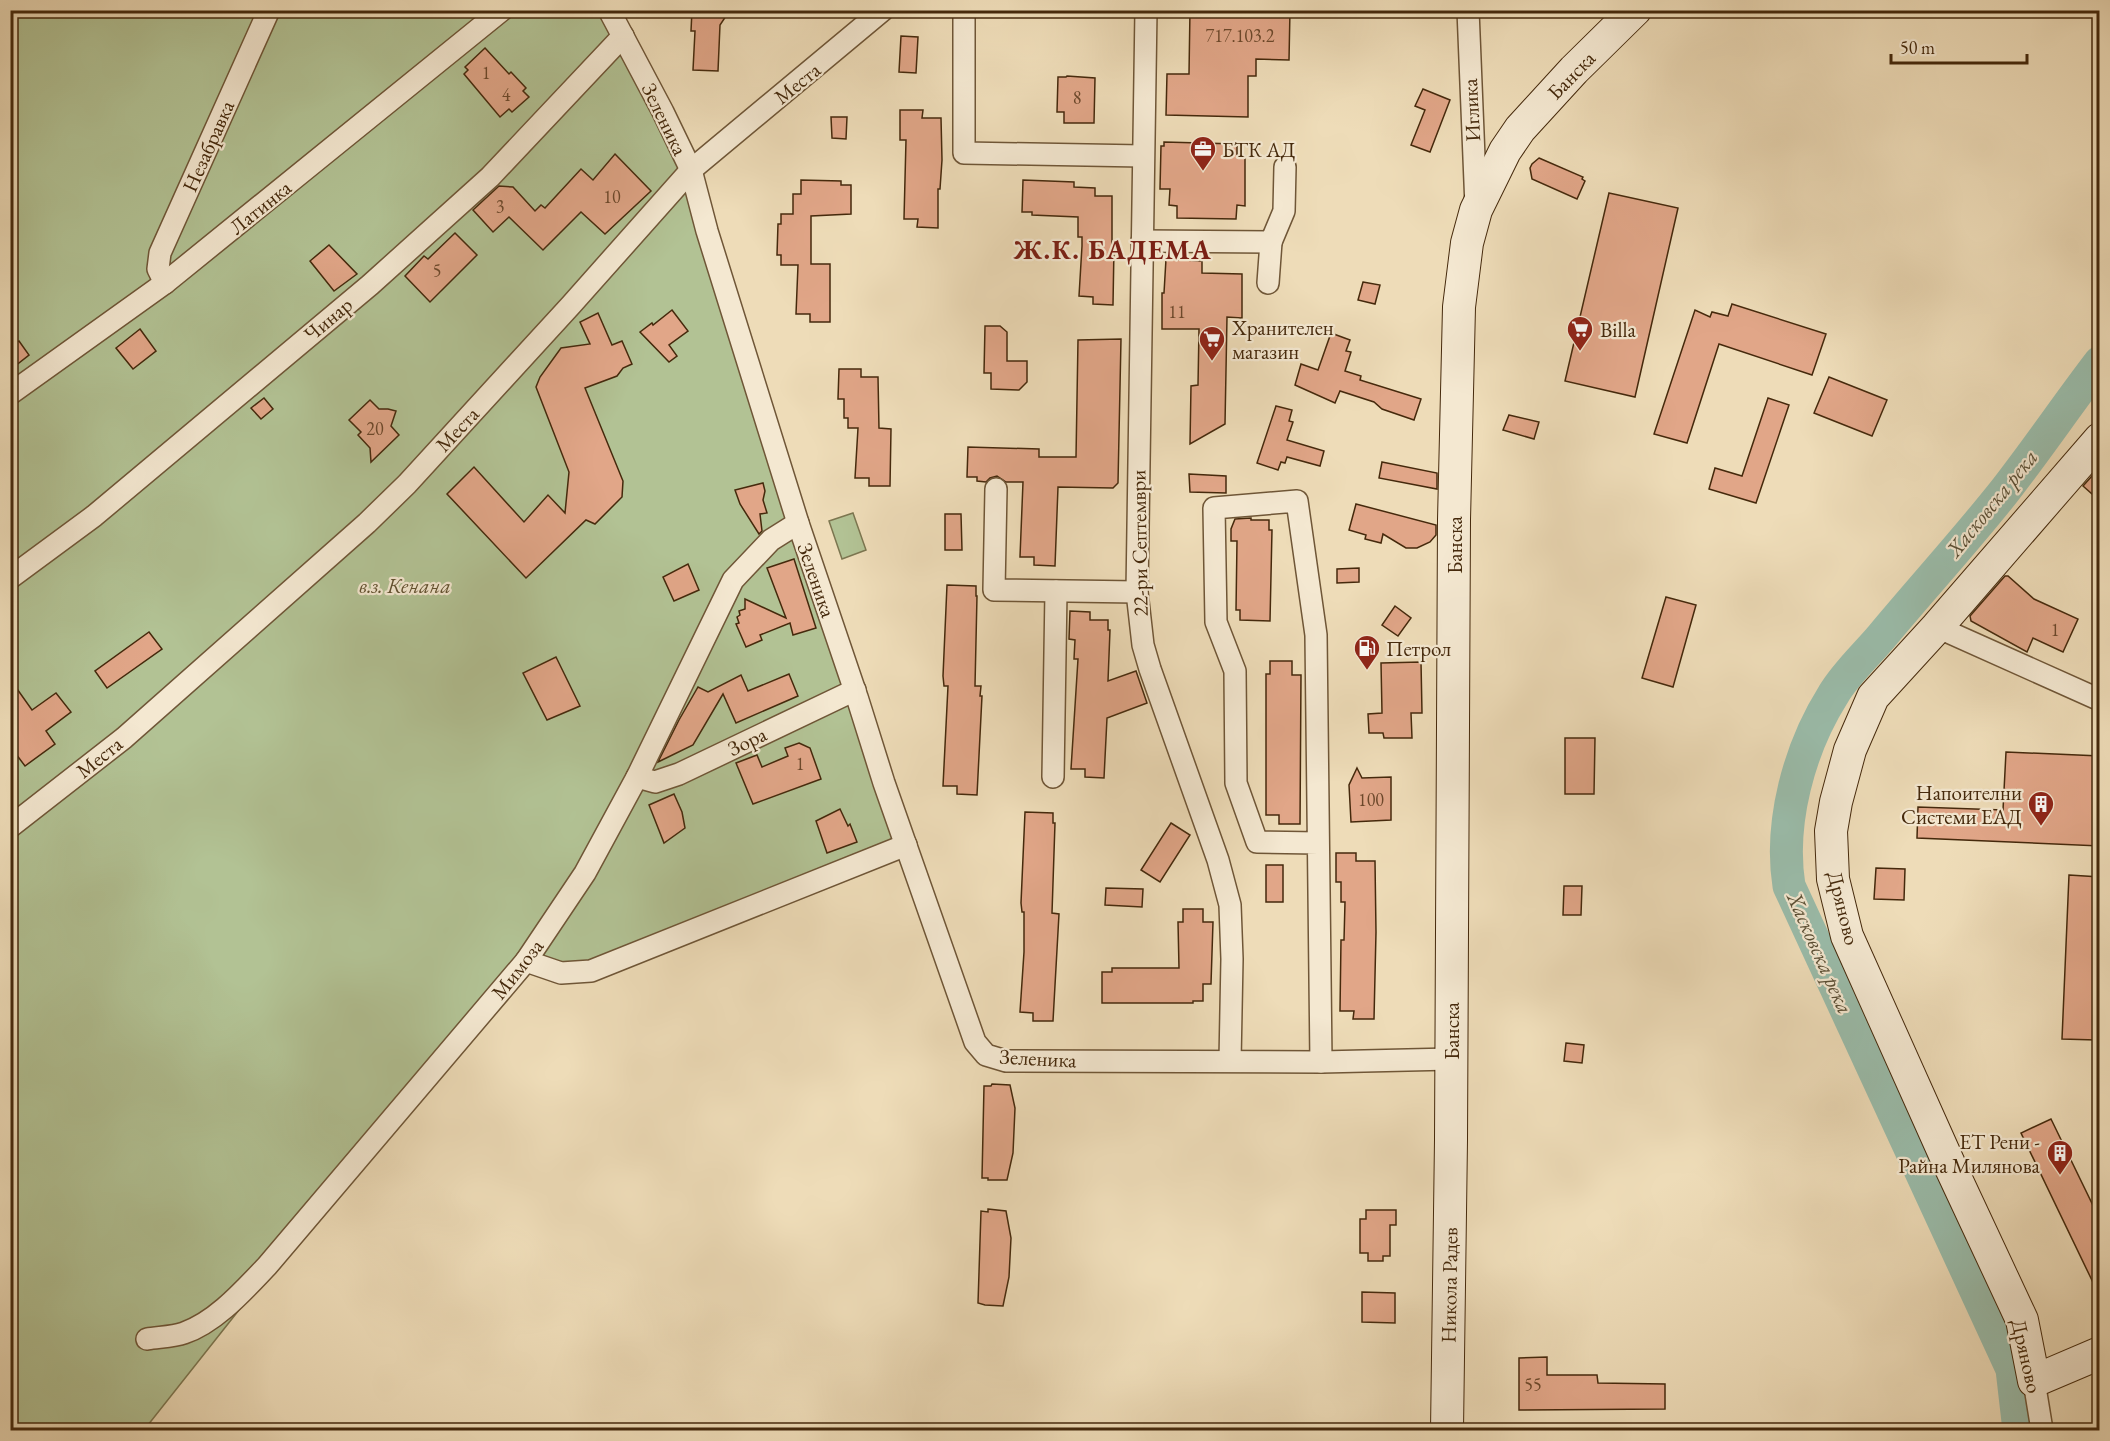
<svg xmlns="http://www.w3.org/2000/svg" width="2110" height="1441" font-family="'EB Garamond',serif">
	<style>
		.green { fill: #b2c294; stroke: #7c7650; stroke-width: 1.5 }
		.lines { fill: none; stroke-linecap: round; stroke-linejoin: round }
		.river { stroke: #9abcaa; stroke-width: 33 }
		.building { fill: #e1a688; stroke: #45290c; stroke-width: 1.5 }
		.street-casing { stroke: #6f5637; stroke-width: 24 }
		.secondary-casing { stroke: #45290c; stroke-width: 34 }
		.street { stroke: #f4e8d1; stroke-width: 21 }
		.secondary { stroke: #f4e8d1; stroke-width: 32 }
		.labels { text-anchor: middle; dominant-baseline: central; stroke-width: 4.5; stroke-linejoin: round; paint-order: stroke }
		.number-label { font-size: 18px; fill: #6c482b }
		.street-label { font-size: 21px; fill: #45290c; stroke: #f4e8d1 }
		.poi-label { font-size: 21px; fill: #45290c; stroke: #f4e8d1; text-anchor: start }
		.park-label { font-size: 21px; font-style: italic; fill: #604f2e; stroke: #f4e8d1 }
		.water-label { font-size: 22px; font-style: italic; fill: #5a4e34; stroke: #f4e8d1 }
		.district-label { font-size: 27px; font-weight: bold; letter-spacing: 1.5px; fill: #7a1f14; stroke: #f4e8d1 }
	</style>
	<rect width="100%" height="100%" fill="#eedcb8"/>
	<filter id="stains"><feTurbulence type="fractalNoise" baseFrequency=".00333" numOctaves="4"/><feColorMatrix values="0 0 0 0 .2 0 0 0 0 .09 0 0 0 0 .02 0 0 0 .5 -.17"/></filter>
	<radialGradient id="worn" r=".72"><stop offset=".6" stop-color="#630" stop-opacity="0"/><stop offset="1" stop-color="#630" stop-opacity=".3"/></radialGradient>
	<g class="green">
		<path d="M10,11H609L691,170L906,845L586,979L512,965L144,1430H11Z"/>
		<path d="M853,513L866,550L842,559L829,521Z"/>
	</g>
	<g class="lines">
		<path class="river" d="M2019,1430L2012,1369L1789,886C1779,823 1799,749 1833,695C1845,674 1867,654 1882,636C1922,588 1964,542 2003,493C2036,451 2067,405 2100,362"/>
	</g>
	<g class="building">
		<path d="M692,10H730L720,25L718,71L693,70L695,31H691Z"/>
		<path d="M1190,10H1290L1289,60L1256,59V76H1248V117L1166,115L1167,74H1189Z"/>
		<path d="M901,36L918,37L916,73L899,72Z"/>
		<path d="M485,48L509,74L511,72L526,88L523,91L529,97L512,112L509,109L500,117L464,74L468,70L465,67Z"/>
		<path d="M1067,76L1095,78L1094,123H1064V112H1057L1058,77H1066Z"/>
		<path d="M1423,89L1450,100L1430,152L1411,145L1425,110L1415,106Z"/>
		<path d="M900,110H923L922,118H941L942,160L940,189H938V228L917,227L918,219H904L906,140H900Z"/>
		<path d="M831,117H847L846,139L832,138Z"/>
		<path d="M1164,142L1237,144V156H1245V206L1237,205L1236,219L1177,218V206L1169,205L1170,189H1160L1161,146H1164Z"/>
		<path d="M615,154L651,191L605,234L581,212L543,250L509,217L493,232L473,210L499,186L513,187L535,211L541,205L545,208L581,169L593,180Z"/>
		<path d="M1539,158L1583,177L1582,179L1585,181L1577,199L1532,179L1530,168L1532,164Z"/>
		<path d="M801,180L841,181V185H851V214L811,216V264H830V322H810V314H796L798,265H781V255H777L778,224H781V214H793V194H801Z"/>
		<path d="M1023,180L1074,182V187L1095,188V196H1112V247H1114L1113,305L1093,304V297L1079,296L1082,246V237H1078V217L1032,215V212H1022Z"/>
		<path d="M1609,193L1678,208L1635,397L1565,381Z"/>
		<path d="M455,233L477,255L430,302L405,276L424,256L428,259Z"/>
		<path d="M329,245L357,274L334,291L310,261Z"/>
		<path d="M1166,259L1202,261V273L1242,274V318L1227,317L1225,424L1190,444L1191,386L1198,385L1199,329H1162V293H1164Z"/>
		<path d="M1363,282L1380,285L1375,304L1358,300Z"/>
		<path d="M1732,304L1826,334L1812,375L1719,344L1687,443L1654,434L1695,310L1710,317L1712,312L1728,316Z"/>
		<path d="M672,310L688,331L669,345L677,356L669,362L640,332L652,323L653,325Z"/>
		<path d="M598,313L612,345L622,341L632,364L623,368L617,376L585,388L623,481L622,497L595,524L586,520L526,578L447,494L474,467L524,522L548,495L565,513L569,472L536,387L540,377L561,348L590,344L580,322Z"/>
		<path d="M985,326H1000L1007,332V361H1027V382L1019,390L991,389V373H984Z"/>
		<path d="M140,329L156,351L133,369L116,348Z"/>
		<path d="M1331,333L1350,340L1346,351L1351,352L1345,371L1361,376L1360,380L1421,399L1414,420L1382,409L1374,402L1340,391L1335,403L1295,385L1301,364L1318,370Z"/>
		<path d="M1121,339L1118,483L1113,488L1058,487L1055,566L1034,565V557H1020L1023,482H1006L997,476L990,478L986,482L977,481V477H967L968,447L1039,449V457H1076L1078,340Z"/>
		<path d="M19,341L29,355L10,370V347Z"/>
		<path d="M839,369H861V377H878L879,428L891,429L890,486H869V478H855L858,428H848V418H844V399H838Z"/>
		<path d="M1829,377L1887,400L1872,436L1814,413Z"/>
		<path d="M264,398L273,409L261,419L251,408Z"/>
		<path d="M1768,398L1789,405L1756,503L1709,489L1715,468L1742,476Z"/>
		<path d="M370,400L379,409H388L396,411L391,426L399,435L371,462L370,448L358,435L361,432L349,420Z"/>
		<path d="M1276,406L1292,410L1289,421L1293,422L1287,440L1324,451L1320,466L1287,457L1285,463L1281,462L1278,470L1257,463Z"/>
		<path d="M1509,415L1539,422L1534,439L1503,430Z"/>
		<path d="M1382,462L1437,473V489L1379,478Z"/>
		<path d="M2100,467V501L2083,486Z"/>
		<path d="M1189,474L1226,476V493L1190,492Z"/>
		<path d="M763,483L765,491L763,500L767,513L760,514L762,531L759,534L740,504L735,490Z"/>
		<path d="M1356,504L1436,525V535L1430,542L1417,548H1406L1383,534L1381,543L1365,539L1366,535L1349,530Z"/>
		<path d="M945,514H961L962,550H945Z"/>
		<path d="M1251,518V520H1269V530H1272L1270,621L1240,620V610H1236L1237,541H1231V529L1235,519Z"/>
		<path d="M794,559L816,628L793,635L790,623L760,635L762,640L746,647L736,624L739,623L737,617L740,615L739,611L745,609V599L786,618L767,568Z"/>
		<path d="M688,564L699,590L674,601L663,577Z"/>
		<path d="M1359,568V582L1337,583V569Z"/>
		<path d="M2005,576H2008L2034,599L2078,619L2063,652L2033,638L2027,652L1971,621L1970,616Z"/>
		<path d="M947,585L976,586V596H977L975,686H981L980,696H982L977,795L957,794V786H943L948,686H944L943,676Z"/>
		<path d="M1666,597L1696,605L1673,687L1642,678Z"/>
		<path d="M1395,606L1411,618L1398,636L1382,625Z"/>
		<path d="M1070,611L1090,612V620H1108V630H1110L1108,681L1136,671L1147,703L1107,718L1104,778L1085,777V769H1071L1078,659H1074L1075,640L1069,639Z"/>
		<path d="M149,632L162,649L107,688L95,671Z"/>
		<path d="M556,657L580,706L547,720L523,673Z"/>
		<path d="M1270,661H1292V675H1301L1300,824H1279V815H1266V674H1270Z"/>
		<path d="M1421,662L1422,713H1411L1412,738H1384L1383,733H1369L1368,714L1382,713L1381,663Z"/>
		<path d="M789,674L798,696L736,723L723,694L693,745L658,762L679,720L698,687L708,692L741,675L748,691Z"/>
		<path d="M10,679L32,710L56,693L71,712L46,731L55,744L25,766L10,746Z"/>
		<path d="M1565,738H1595L1594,794H1565Z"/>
		<path d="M799,743L810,748L821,779L753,804L736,763L757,755L762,767L788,756L785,748Z"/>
		<path d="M2006,752L2100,756V846L1917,838L1918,807L2003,810Z"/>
		<path d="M1357,768L1362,778L1391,777V820L1351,822L1349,785Z"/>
		<path d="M674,794L682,812L685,828L664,843L649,805Z"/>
		<path d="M840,809L848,826L850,824L857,842L827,853L816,821Z"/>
		<path d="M1025,812L1053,813V823H1055L1052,913L1059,914L1053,1021H1033V1013L1020,1012L1024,952V912H1022L1021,903Z"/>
		<path d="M1171,823L1190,835L1160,882L1141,870Z"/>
		<path d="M1336,853H1356V861H1375L1376,932L1374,1019H1353L1354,1011H1340L1341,940H1344L1345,902H1341V882H1336Z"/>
		<rect x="1266" y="865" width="17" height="37"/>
		<path d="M1876,868L1905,869L1904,900L1874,899Z"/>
		<path d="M2069,875L2100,877L2096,1040L2062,1039Z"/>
		<path d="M1564,886H1582L1581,915H1563Z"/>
		<path d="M1106,888L1143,889L1142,907L1105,905Z"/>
		<path d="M1183,909H1203V922H1213L1211,984H1203V1001H1193V1003H1102V972H1112V968H1179L1178,922H1183Z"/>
		<path d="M1566,1043L1584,1045L1582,1063L1564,1061Z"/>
		<path d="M992,1084L1010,1085L1015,1108L1013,1153L1007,1180H988V1178H982L984,1086H991Z"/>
		<path d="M2051,1119L2100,1220V1297L2021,1133Z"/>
		<path d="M988,1209L1006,1211L1011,1238L1009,1277L1003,1306L985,1305L978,1303L981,1211L988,1212Z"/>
		<path d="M1366,1210H1396V1225H1390V1256H1383V1261H1368V1253H1360V1219H1366Z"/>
		<path d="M1362,1292L1395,1293V1323L1362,1322Z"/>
		<path d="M1547,1357V1375H1597L1598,1383L1665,1384V1409L1519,1410V1358Z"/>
	</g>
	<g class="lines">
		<g class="street-casing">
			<g id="street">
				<path d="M609,10L663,112L691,170L707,231L798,523L857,697L884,783L975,1042L986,1055L1006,1061L1321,1062L1451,1059"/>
				<path d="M964,10V153L1143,156"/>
				<path d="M1146,10L1137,592L1143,645L1150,669L1218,860L1230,905L1232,959L1230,1061"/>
				<path d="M1468,10L1476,207"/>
				<path d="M1142,241L1271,242L1284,211L1285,167"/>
				<path d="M165,283L158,269L160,253L269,10"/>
				<path d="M1268,283L1271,242"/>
				<path d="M10,394L165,283L502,10"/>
				<path d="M996,489L994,590L1137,592"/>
				<path d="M10,578L94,516L370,285L490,177L623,36"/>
				<path d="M1937,627L2100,700"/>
				<path d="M637,777L655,782L679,774L855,690"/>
				<path d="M1053,777L1056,591"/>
				<path d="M10,827L124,738L367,523L407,484L571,305L691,170L883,10"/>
				<path d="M1318,843L1257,842L1236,783L1235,671L1216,622L1214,508L1297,501L1316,635L1321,1062"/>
				<path d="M526,961L561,973L591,971L906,845"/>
				<path d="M147,1339C158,1337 173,1337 184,1333C216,1322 244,1290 267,1266L526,961L585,873L637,777L733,580L771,540L798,523"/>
				<path d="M2034,1381L2042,1430"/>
			</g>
		</g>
		<g class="secondary-casing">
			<g id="secondary">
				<path d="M2100,439L1937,627L1873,697L1850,750L1836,802L1831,831L1833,879L1847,936L1950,1166L2022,1320L2034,1381L2100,1353"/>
				<path d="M1447,1430L1451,1140L1454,520L1459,307L1467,243L1476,210L1505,151L1520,129L1574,70L1635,10"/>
			</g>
		</g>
		<use href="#street" class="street"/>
		<use href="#secondary" class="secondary"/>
	</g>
	<defs>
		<g id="office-pin" transform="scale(1.35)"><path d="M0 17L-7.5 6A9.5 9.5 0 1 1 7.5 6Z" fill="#8f2418" stroke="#f4e8d1"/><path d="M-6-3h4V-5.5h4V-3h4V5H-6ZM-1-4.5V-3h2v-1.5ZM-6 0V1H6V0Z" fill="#fff"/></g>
		<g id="supermarket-pin" transform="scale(1.35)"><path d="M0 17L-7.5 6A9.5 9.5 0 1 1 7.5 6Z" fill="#8f2418" stroke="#f4e8d1"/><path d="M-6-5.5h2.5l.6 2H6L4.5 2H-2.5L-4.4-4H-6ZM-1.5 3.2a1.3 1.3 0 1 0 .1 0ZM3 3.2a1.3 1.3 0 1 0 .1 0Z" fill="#fff"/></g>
		<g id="fuel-pin" transform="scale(1.35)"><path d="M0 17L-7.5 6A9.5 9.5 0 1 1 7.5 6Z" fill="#8f2418" stroke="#f4e8d1"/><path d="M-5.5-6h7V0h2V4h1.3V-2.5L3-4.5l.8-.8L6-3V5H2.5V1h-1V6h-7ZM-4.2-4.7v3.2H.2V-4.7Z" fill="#fff"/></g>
		<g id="building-pin" transform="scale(1.35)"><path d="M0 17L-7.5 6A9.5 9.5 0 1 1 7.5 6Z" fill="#8f2418" stroke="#f4e8d1"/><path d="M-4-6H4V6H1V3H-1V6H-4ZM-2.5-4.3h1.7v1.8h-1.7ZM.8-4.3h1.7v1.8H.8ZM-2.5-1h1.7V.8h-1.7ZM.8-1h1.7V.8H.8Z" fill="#fff"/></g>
	</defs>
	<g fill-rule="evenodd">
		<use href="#office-pin" x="1203" y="149"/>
		<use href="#supermarket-pin" x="1580" y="329"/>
		<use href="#supermarket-pin" x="1212" y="339"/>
		<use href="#fuel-pin" x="1367" y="648"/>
		<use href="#building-pin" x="2041" y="804"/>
		<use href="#building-pin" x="2060" y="1153"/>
	</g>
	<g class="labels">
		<g class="number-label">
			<text x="1240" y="35">717.103.2</text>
			<text x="486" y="72">1</text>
			<text x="506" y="94">4</text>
			<text x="1077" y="97">8</text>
			<text x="612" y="196">10</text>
			<text x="500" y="206">3</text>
			<text x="437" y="270">5</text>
			<text x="1177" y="311">11</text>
			<text x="375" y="428">20</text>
			<text x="2055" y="629">1</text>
			<text x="800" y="763">1</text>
			<text x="1371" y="799">100</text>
			<text x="1533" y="1384">55</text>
		</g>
		<g class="street-label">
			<text transform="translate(1571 75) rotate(-46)">Банска</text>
			<text transform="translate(797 83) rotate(-39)">Места</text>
			<text transform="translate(1471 110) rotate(-93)">Иглика</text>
			<text transform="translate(665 119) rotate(64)">Зеленика</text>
			<text transform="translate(208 146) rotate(-66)">Незабравка</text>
			<text transform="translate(260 207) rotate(-39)">Латинка</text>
			<text transform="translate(328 319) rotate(-40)">Чинар</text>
			<text transform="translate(457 429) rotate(-47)">Места</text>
			<text transform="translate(1139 543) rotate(-91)">22-ри Септември</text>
			<text transform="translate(1454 545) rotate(-90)">Банска</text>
			<text transform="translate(817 580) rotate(71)">Зеленика</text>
			<text transform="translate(747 741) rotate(-26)">Зора</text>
			<text transform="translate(99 757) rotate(-39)">Места</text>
			<text transform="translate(1844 908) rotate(76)">Дряново</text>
			<text transform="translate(517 969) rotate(-52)">Мимоза</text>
			<text transform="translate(1451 1031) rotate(-90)">Банска</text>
			<text transform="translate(1038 1058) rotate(3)">Зеленика</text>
			<text transform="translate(1449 1285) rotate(-89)">Никола Радев</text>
			<text transform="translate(2027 1356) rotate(77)">Дряново</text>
		</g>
		<g class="poi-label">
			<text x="1222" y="149">БТК АД</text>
			<text x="1232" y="327">Хранителен<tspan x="1232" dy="24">магазин</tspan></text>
			<text x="1600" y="329">Billa</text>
			<text x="1386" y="648">Петрол</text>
			<text x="2022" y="792" text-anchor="end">Напоителни<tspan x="2022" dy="24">Системи ЕАД</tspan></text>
			<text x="2040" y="1141" text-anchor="end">ЕТ Рени -<tspan x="2040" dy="24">Райна Милянова</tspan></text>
		</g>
		<g class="park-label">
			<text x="405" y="585">в.з. Кенана</text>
		</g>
		<g class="water-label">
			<text transform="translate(1992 503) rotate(-51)">Хасковска река</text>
			<text transform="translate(1820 953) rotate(66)">Хасковска река</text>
		</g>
		<g class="district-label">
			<text x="1113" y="249">Ж.К. БАДЕМА</text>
		</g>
	</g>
	<rect width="2110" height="1441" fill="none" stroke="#eedcb8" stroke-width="36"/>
	<rect x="12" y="12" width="2086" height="1417" fill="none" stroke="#45290c" stroke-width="3"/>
	<rect x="18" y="18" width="2074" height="1405" fill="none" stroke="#45290c" stroke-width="1.5"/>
	<path d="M1891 54v9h136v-9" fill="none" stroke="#45290c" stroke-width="3"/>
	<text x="1900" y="54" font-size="18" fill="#45290c" stroke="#f4e8d1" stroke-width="4.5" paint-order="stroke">50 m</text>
	<rect width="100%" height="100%" filter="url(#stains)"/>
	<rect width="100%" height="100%" fill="url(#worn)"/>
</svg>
